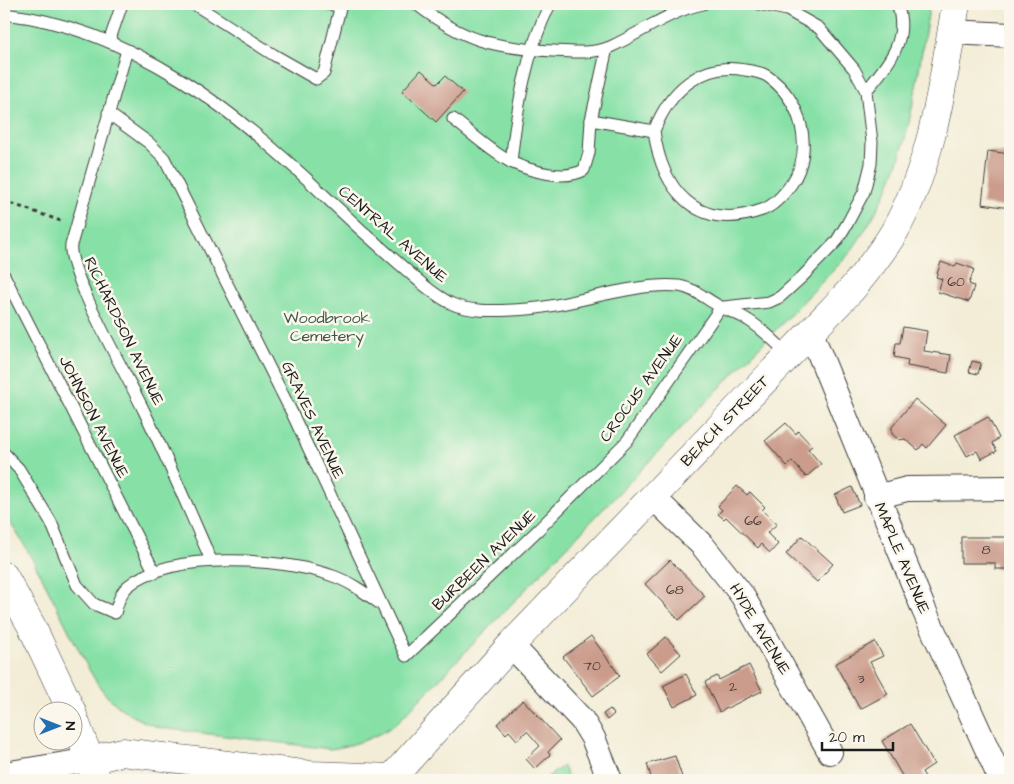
<svg xmlns="http://www.w3.org/2000/svg" width="1014" height="784" font-family="'Architects Daughter',sans-serif">
	<style>
		.green { fill: #87e1a7; stroke: #527e62 }
		.building { fill: #cb9c8c }
		.lines { fill: none; stroke-linecap: round; stroke-linejoin: round }
		.lane-casing { stroke: #3c3b38; stroke-width: 13 }
		.street-casing { stroke: #3c3b38; stroke-width: 26 }
		.secondary-casing { stroke: #3c3b38; stroke-width: 29 }
		.path { stroke: #3c3b38; stroke-width: 3; stroke-dasharray: 4 4; stroke-linecap: butt }
		.lane { stroke: #fff; stroke-width: 11 }
		.street { stroke: #fff; stroke-width: 24 }
		.secondary { stroke: #fff; stroke-width: 28 }
		.labels { text-anchor: middle; dominant-baseline: central; stroke-width: 5; stroke-linejoin: round; paint-order: stroke }
		.number-label { font-size: 14px; fill: #483c38 }
		.street-label { font-size: 16px; fill: #1c1c1c; stroke: #fbf7ec }
		.park-label { font-size: 16px; fill: #3c5746; stroke: #fbf7ec }
	</style>
	<rect width="100%" height="100%" fill="#fbf7ec"/>
	<filter id="ink" filterUnits="userSpaceOnUse"><feTurbulence type="fractalNoise" baseFrequency=".02" numOctaves="2"/><feDisplacementMap in="SourceGraphic" scale="10" xChannelSelector="R" yChannelSelector="G"/><feConvolveMatrix kernelMatrix="1 2 1 2 8 2 1 2 1" color-interpolation-filters="sRGB"/></filter>
	<filter id="wash" filterUnits="userSpaceOnUse"><feTurbulence type="fractalNoise" baseFrequency=".0096" numOctaves="4" result="noise"/><feDisplacementMap in="SourceGraphic" scale="20" xChannelSelector="R" yChannelSelector="G"/><feGaussianBlur stdDeviation="1.12" result="paint"/><feColorMatrix in="noise" values="0 0 0 0 0 0 0 0 0 0 0 0 0 0 0 0 0 1.4 0 .05"/><feComposite in="paint" operator="in"/></filter>
	<g filter="url(#wash)">
		<rect width="100%" height="100%" fill="#f3edd7"/>
		<g class="green">
			<path d="M4,4H930C920,56 915,112 898,162C887,195 869,226 849,254L397,723C378,737 353,746 330,749L161,728C141,722 121,711 106,695C91,677 82,655 71,635C50,594 31,551 4,514Z"/>
			<path d="M563,766L569,780H543Z"/>
			<path d="M173,775L222,780H162Z"/>
		</g>
		<g id="blocks">
			<g class="building">
				<path d="M421,70L437,84L445,76L463,92L436,122L402,91Z"/>
				<path d="M988,151L1010,154V208L982,204Z"/>
				<path d="M1010,253V268L1005,267Z"/>
				<path d="M941,262L955,267L957,263L974,269L969,284L974,286L969,302L938,292L942,279L936,277Z"/>
				<path d="M903,327L927,331L924,351L951,355L948,373L907,366L908,360L894,357L896,343H900Z"/>
				<path d="M972,361L981,363L978,374L969,372Z"/>
				<path d="M915,399L946,425L927,448L923,444L918,450L905,439L899,440L892,434V427Z"/>
				<path d="M988,417L999,438L992,443L997,451L981,459L977,451L967,456L955,435Z"/>
				<path d="M786,423L796,434L798,431L812,446L808,449L821,464L806,477L792,461L787,466L765,441Z"/>
				<path d="M737,486L747,495L750,492L765,507L762,510L777,524L767,533L778,544L770,553L761,544L758,548L726,517L724,519L718,514L722,510L718,506Z"/>
				<path d="M852,487L860,505L842,512L835,495Z"/>
				<path d="M802,536L833,564L817,582L786,554Z"/>
				<path d="M961,537H1010V569H995V563H961Z"/>
				<path d="M670,560L705,596L679,620L645,584Z"/>
				<path d="M591,636L620,676L593,696L563,657Z"/>
				<path d="M666,637L681,654L662,671L647,654Z"/>
				<path d="M875,642L883,656L870,662L888,694L860,709L835,664Z"/>
				<path d="M749,665L762,691L719,712L705,682L717,676L719,680Z"/>
				<path d="M686,674L697,695L674,707L663,686Z"/>
				<path d="M523,700L560,740L548,752L550,755L535,769L526,759L540,746L527,731L517,740L509,731L506,734L497,724Z"/>
				<path d="M610,709L614,714L607,720L603,714Z"/>
				<path d="M910,724L934,764L922,772L927,780H902L904,779L882,741Z"/>
				<path d="M675,756L683,780H652L647,764Z"/>
			</g>
		</g>
	</g>
	<g filter="url(#ink)">
		<use href="#blocks" fill-opacity="0" stroke="#3c3b38" stroke-width="1"/>
		<g class="lines">
			<g class="lane-casing">
				<g id="lane">
					<path d="M194,4L274,55L316,79L324,73L341,4"/>
					<path d="M327,4L340,6"/>
					<path d="M416,4C463,41 495,48 553,51C571,52 593,54 610,47C641,33 669,11 703,4"/>
					<path d="M4,14C133,28 239,113 329,200C351,221 373,241 396,261C413,276 430,292 450,303C469,312 492,311 513,310C567,309 626,282 679,286C694,288 706,299 719,306C728,311 739,314 748,320C763,329 776,343 789,355"/>
					<path d="M109,42L122,4"/>
					<path d="M127,50L71,245C67,272 129,379 144,411C168,460 189,510 211,560"/>
					<path d="M866,91C888,64 910,40 897,4"/>
					<path d="M108,113L149,143L164,158L291,411L406,656L538,530L627,441L721,307"/>
					<path d="M453,119C469,131 495,155 513,163C531,171 565,181 584,170L589,153L591,120L607,48"/>
					<path d="M591,120L654,131C662,190 697,233 762,210C774,206 785,193 792,183C815,149 801,98 767,76C761,72 752,71 745,70C701,61 669,92 654,131"/>
					<path d="M511,162C517,108 526,53 550,4"/>
					<path d="M4,275L155,573"/>
					<path d="M724,307L769,302L780,297L802,277L836,242L847,224L864,192L871,164L872,142L866,91L854,69L819,28L787,10L759,4"/>
					<path d="M4,453L19,469L51,522L77,585L94,604L115,613C118,603 120,593 128,586C171,550 284,558 333,576C350,582 364,592 379,603"/>
				</g>
			</g>
			<g class="street-casing">
				<g id="street">
					<path d="M951,32L1010,35"/>
					<path d="M811,333L924,610L1001,780"/>
					<path d="M652,496L703,546L742,595L830,752"/>
					<path d="M876,497L907,489L1010,488"/>
					<path d="M511,645L582,720L593,738L610,780"/>
					<path d="M4,774L90,760"/>
				</g>
			</g>
			<g class="secondary-casing">
				<g id="secondary">
					<path d="M4,576L32,627L72,712"/>
					<path d="M72,713L97,780"/>
					<path d="M90,760L122,752L311,775L392,778"/>
					<path d="M390,780L511,645L852,289C867,271 881,253 893,234C933,164 943,82 956,4"/>
				</g>
			</g>
			<path class="path" d="M4,201L61,221"/>
			<use href="#lane" class="lane"/>
			<use href="#street" class="street"/>
			<use href="#secondary" class="secondary"/>
		</g>
	</g>
	<g class="labels">
		<g class="number-label">
			<text x="956" y="282">60</text>
			<text x="753" y="521">66</text>
			<text x="986" y="550">8</text>
			<text x="675" y="590">68</text>
			<text x="592" y="666">70</text>
			<text x="861" y="679">3</text>
			<text x="733" y="687">2</text>
		</g>
		<g class="street-label">
			<text transform="translate(393 234) rotate(41)">CENTRAL AVENUE</text>
			<text transform="translate(124 331) rotate(64)">RICHARDSON AVENUE</text>
			<text transform="translate(641 388) rotate(-54)">CROCUS AVENUE</text>
			<text transform="translate(94 417) rotate(63)">JOHNSON AVENUE</text>
			<text transform="translate(313 420) rotate(65)">GRAVES AVENUE</text>
			<text transform="translate(725 421) rotate(-46)">BEACH STREET</text>
			<text transform="translate(902 558) rotate(67)">MAPLE AVENUE</text>
			<text transform="translate(484 560) rotate(-44)">BURBEEN AVENUE</text>
			<text transform="translate(760 629) rotate(59)">HYDE AVENUE</text>
		</g>
		<g class="park-label">
			<text x="327" y="318">Woodbrook<tspan x="327" dy="18">Cemetery</tspan></text>
		</g>
	</g>
	<rect width="1014" height="784" fill="none" stroke="#fbf7ec" stroke-width="20"/>
	<g transform="translate(58 726) rotate(90)"><circle r="24" fill="#fbf7ec" stroke="#a29f99"/>
	<path d="M0-4L9 19L0 12L-9 19Z" fill="#1f6fb2"/>
	<text y="-8" font-size="14" font-weight="bold" text-anchor="middle" fill="#1c1c1c">N</text>
	</g>
	<path d="M822 742v8h71v-8" fill="none" stroke="#1c1c1c" stroke-width="2.5"/>
	<text x="829" y="742" font-size="15" fill="#1c1c1c" stroke="#fbf7ec" stroke-width="4" paint-order="stroke">20 m</text>
</svg>
